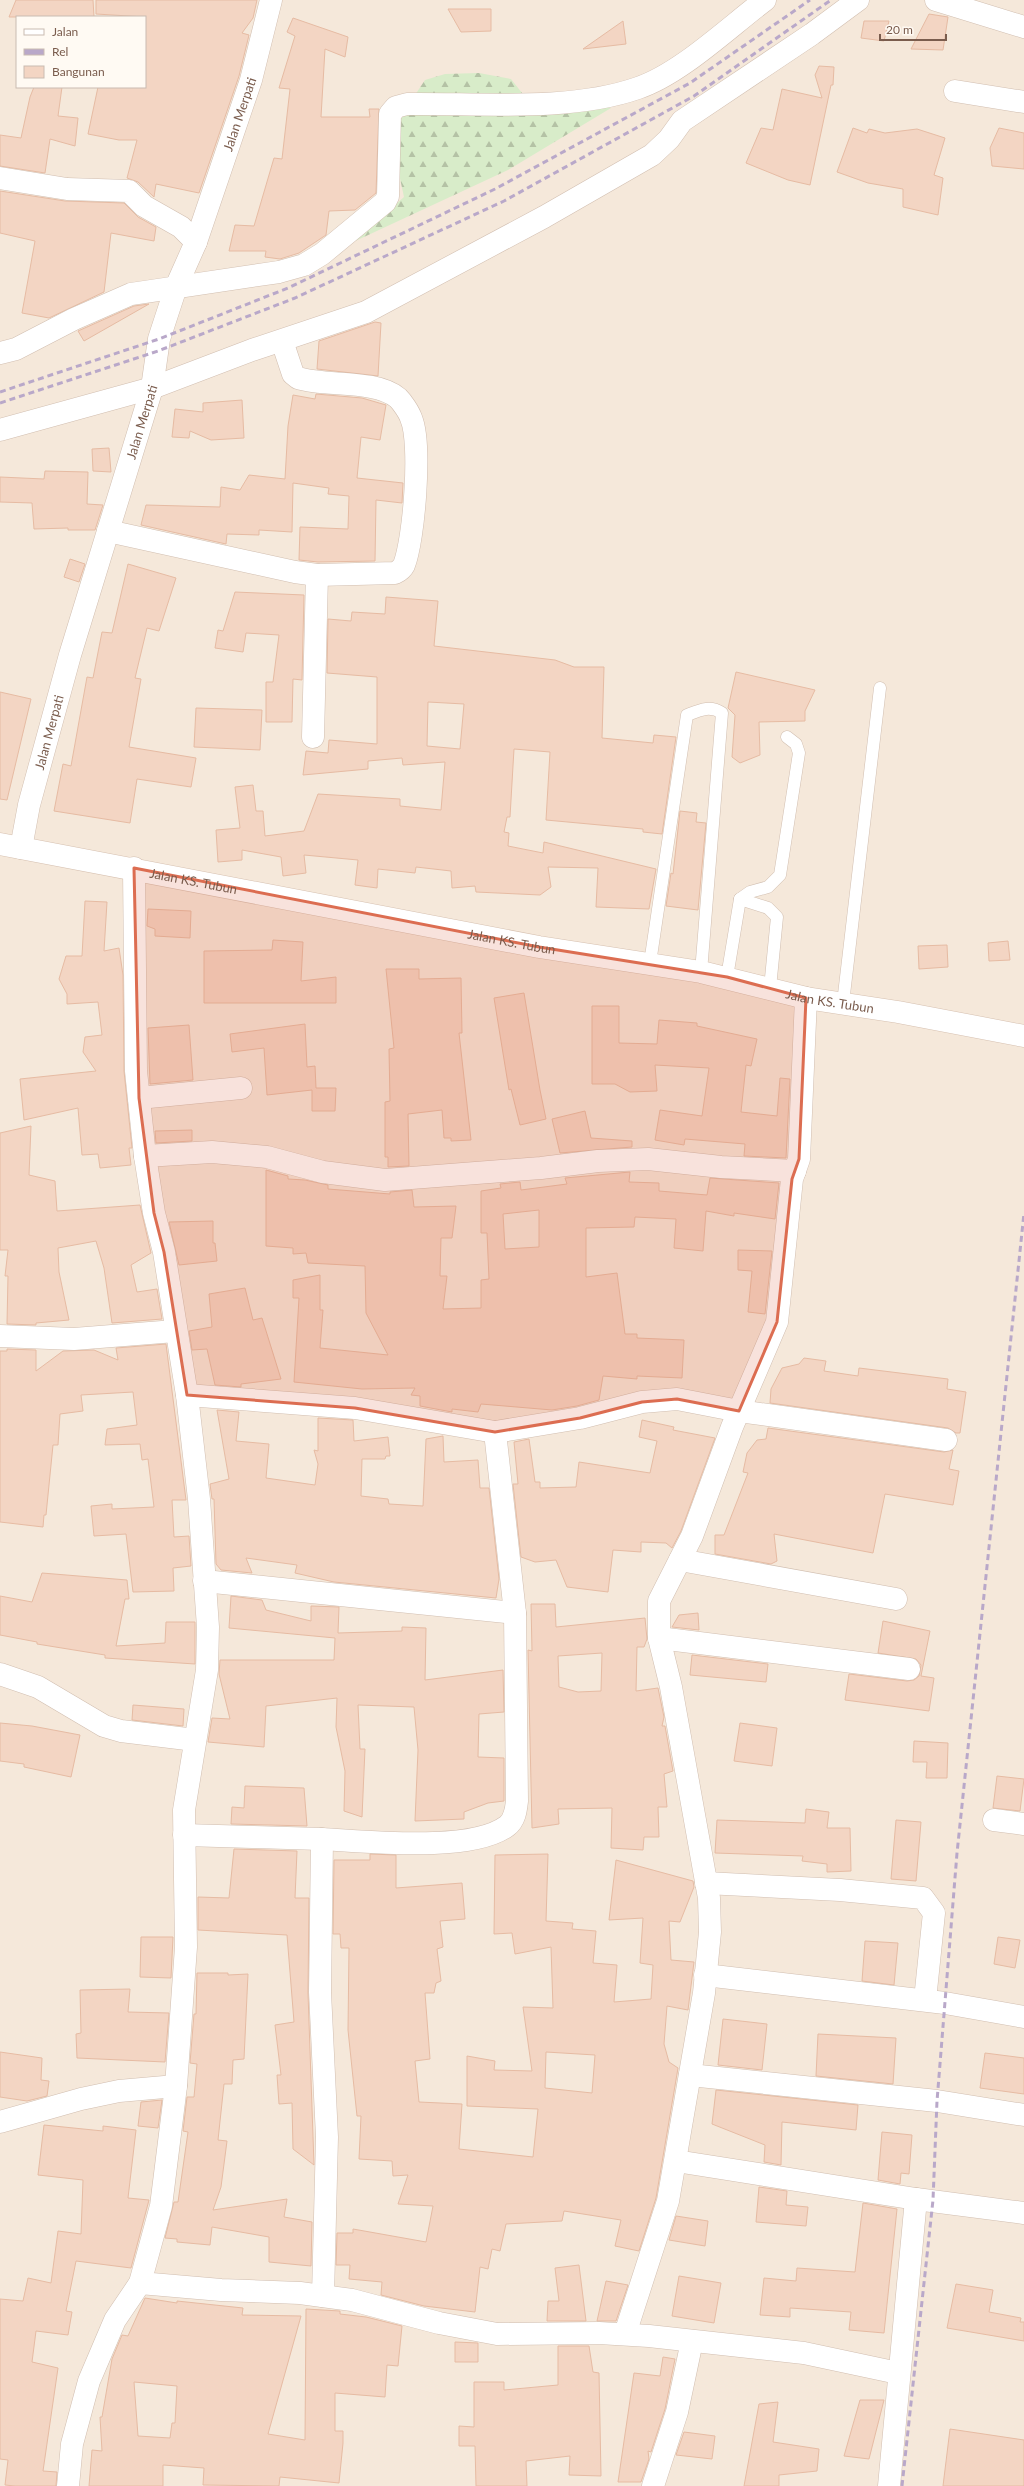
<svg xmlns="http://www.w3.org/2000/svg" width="1024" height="2486" font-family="Lato,sans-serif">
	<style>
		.residential { fill: #f5e8da; fill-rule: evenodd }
		.forest { fill: url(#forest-firs) }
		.building { fill: #f3d5c3; stroke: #e6bba3; fill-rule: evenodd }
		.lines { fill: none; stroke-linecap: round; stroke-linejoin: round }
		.service-casing { stroke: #d1beb0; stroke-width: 13 }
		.minor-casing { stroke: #d1beb0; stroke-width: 23 }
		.secondary-casing { stroke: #d6c0b0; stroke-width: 23 }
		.service { stroke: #fff; stroke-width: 12 }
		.minor { stroke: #fff; stroke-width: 22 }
		.secondary { stroke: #fff; stroke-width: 22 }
		.rail { stroke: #b9a8c9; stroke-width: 3; stroke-dasharray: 6 4; stroke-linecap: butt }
		.marked { fill: #dc6d51; fill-opacity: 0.2; stroke: #dc6d51; stroke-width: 3; stroke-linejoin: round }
		.labels { text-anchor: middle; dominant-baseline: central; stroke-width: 4; stroke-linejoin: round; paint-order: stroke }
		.street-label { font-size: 13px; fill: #7a5c4d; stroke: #fffaf3 }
	</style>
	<defs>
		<pattern id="forest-firs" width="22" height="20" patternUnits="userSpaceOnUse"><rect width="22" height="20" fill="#d8ecc9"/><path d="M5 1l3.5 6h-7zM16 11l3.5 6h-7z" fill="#b4c2a5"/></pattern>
	</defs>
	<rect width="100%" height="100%" fill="#fdf6ec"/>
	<path class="residential" d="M0,0H1024V2486H0ZM17,17H145V87H17Z"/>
	<path class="forest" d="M479,73L511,79L526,98L584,95L611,108L508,170L351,243L404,197L396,160L399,119L425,80L445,74Z"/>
	<g class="building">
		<path d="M16,0H93L94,17H9Z"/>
		<path d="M96,0H257L253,18L242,33L249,35L239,76L199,193L156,184L154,197L138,182L127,178L137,140H119L88,134L98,87H145V17L96,14Z"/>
		<path d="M448,9H491V31L461,32Z"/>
		<path d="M929,14L948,17L943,50L911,49Z"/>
		<path d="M293,18L348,37L345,57L325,49L321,117H370L369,109H379L376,193L355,210L329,211L326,235L299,253L280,259L265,257L266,251H229L235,225L254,226L274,158L282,159L290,89L279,88L295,36L287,32Z"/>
		<path d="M623,21L626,44L583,49Z"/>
		<path d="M864,21H889L884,41L861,38Z"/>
		<path d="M819,66L834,67L833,85H831L810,185L788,180L746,163L761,128L773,130L782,89L822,98L815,75Z"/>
		<path d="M34,87H62L58,116L78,118L75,146L50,139L45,173L0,166V135L21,138L30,97Z"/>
		<path d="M853,128L867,133L869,129L885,133L917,129L945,138L934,175L943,178L938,215L903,207V189L868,183L837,172Z"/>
		<path d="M999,128L1024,133V169L992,166L990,148Z"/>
		<path d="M0,191L65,201L124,203L138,217L156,227L154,241L111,233L104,292L49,318L22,313L35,241L0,233Z"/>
		<path d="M149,304L84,341L78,331L134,306Z"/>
		<path d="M375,322L381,323L378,376L317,369L319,341Z"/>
		<path d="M316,394L362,398L386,405L380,440L361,437L357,478L403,483L402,503L376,500L375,561L318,562L299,560L300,527L348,529L349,496L328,494L329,488L293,483L292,532L259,530V535L227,534L226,544L141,525L146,505L220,507L221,487L240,490L249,475L285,479L288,426L293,395L315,399Z"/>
		<path d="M242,400L244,438L211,440L190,431L189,438L172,437L175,409L203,412V403Z"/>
		<path d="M109,448L111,472L93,471L92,449Z"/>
		<path d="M45,471L88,472L87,504L103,505L95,530H68V528L34,529L32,503L0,502V477L44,479Z"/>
		<path d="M70,559L85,564L79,582L64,577Z"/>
		<path d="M128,564L176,578L159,631L147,628L135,678L141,679L129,747L196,758L191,787L137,779L130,823L54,811L63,764L71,766L87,677L93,678L102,632L112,633Z"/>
		<path d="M235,592L304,595L302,680L293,679L292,722H266V682H273L279,635L246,633L243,652L215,648L218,630L223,631Z"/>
		<path d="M386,597L438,601L434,646L555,660L574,667H604L602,738L653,743L654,735L676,737L662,834L643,832V829L546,820L550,752L514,749L510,817H507L504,832L509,833L508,846L543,853L544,842L656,869L649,909L596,907L598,868L548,867L551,887L540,895L476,892L475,886L452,888L451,871L416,867L415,873L378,869L377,888L355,885L358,860L304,855L306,873L283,876L281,857L242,850V860L218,862L216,830L240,828L235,787L253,785L256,811H263L265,836L304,831L318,794L400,799V806L441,810L445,762L403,765L402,758L368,761V769L303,775L306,751L328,753L329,740L377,744V677L327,673L328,619L351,621L352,612L385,614ZM428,702L464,704L460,749L427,746Z"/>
		<path d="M736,672L815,690L805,711V721L759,722L760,755L740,763L732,757L735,715L728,708Z"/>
		<path d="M0,692L31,699L7,800L0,799Z"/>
		<path d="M196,708L262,710L260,750L194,747Z"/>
		<path d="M680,811L697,813L696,822L706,823L698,910L666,906L671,873L673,874Z"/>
		<path d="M85,901L107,902L104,951L119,948L123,975L124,1071L132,1148H129L131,1165L100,1168L98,1154L82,1155L78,1108L24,1120L20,1079L96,1071L83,1052L85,1037L102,1035L98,1002L67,1004V994L59,979L66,956H82Z"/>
		<path d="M148,909L191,911L190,938L155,936V929L147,926Z"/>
		<path d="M273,940L303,942L301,981L336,977V1003H204V951L272,950Z"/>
		<path d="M1008,941L1010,960L989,961L988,943Z"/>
		<path d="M947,945L948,967L919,969L918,946Z"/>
		<path d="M386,969H419V979L461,978L462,1033H459L471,1140L451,1141V1138H444L442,1110L408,1114L409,1166L388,1167V1157H385V1102L390,1101L389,1049L394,1048Z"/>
		<path d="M524,993L540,1090L546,1119L520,1125L511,1089L509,1090L494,998Z"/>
		<path d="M592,1006H619V1043L657,1044L659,1020L697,1023V1026L757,1039L751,1066L746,1065L741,1112L777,1116L780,1078L790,1079L786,1158L744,1156L745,1144L685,1139L684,1145L655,1140L660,1110L702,1116L709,1068L655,1065L657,1091L630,1092L615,1084H592Z"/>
		<path d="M305,1024L307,1067L315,1066L316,1088H336L335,1111H312V1090L267,1095L264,1048L232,1052L230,1034Z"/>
		<path d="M189,1025L193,1080L150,1084L148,1028Z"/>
		<path d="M585,1111L591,1138L632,1141V1147L560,1153L552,1119Z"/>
		<path d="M31,1126L29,1175L55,1181L57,1211L140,1205L151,1253L131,1265L137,1292L157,1289L162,1319L112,1323L104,1268L96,1241L58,1248L59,1272L69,1320L36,1323V1325L7,1324L8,1276H5L8,1250H0V1133Z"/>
		<path d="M192,1130V1141L156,1143L155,1131Z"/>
		<path d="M266,1170L288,1176V1179L305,1180L328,1185V1189L390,1194V1192L412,1190L414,1207L456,1206L452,1238H441L440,1276H447L443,1309L481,1308V1280L489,1279L487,1233H481V1191L501,1188L500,1184L520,1182L521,1190L567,1184L565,1178L630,1172L629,1182L659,1183V1191L707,1195L710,1178L779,1183L775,1219L734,1213V1216L706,1211L703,1251L674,1248L676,1219L635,1217L634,1227L586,1228V1277L617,1273L625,1334H637V1338L684,1340L682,1378L637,1376V1379L603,1376L599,1400L577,1406L552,1410L481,1404L478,1412L452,1409V1412L420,1406V1396L411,1395L415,1388L362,1389L294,1382L299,1298H293V1280L320,1275V1310H323L320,1348L388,1355L366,1313L365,1266L308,1263L306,1253L293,1254V1248L266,1246ZM539,1210V1247L505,1249L503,1214Z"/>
		<path d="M213,1221V1243H215L217,1261L179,1265L169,1222Z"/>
		<path d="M738,1250L772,1251L765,1314L748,1312L752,1271L738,1270Z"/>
		<path d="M245,1288L253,1320L262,1318L281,1379L241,1384V1387L215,1385L207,1349L192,1350L189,1331L212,1327L209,1294Z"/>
		<path d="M166,1344L186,1500H172L174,1537L189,1536L191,1566L173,1568L174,1591L133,1592L126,1534L94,1536L91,1506L112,1504V1509L154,1507L148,1459L142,1460L140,1444L105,1445L107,1429L137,1425L133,1392L81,1395L83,1411L60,1414L58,1445H53L46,1515H44L43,1527L0,1522V1351H7V1349L36,1350V1371L63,1351L94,1350L118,1360L116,1348Z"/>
		<path d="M804,1358L826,1361L824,1371L858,1376L859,1368L948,1379L947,1389L966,1392L960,1433H956L948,1428L770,1403L771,1389L782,1368L799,1364Z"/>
		<path d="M217,1410L239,1412L236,1441L269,1444L266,1478L315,1485L318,1464L314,1450L318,1451V1418L353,1420L354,1441L388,1437L390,1456H386L385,1459H362L361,1496L388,1499L389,1504L423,1506L426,1439L443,1436L444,1462L478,1460L480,1488H489L499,1579L496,1598L334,1582L295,1573L297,1565L246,1558L252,1573L221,1570L216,1564L214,1499H212L210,1484L229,1479Z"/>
		<path d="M642,1420L674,1427L673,1430L715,1438L681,1531L672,1548L666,1543L641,1542V1552L613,1550L608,1592L567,1587L556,1560L535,1562L521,1557L513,1484H518L514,1442L529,1439L535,1482H540V1488L576,1487L579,1462L650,1473L657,1441L639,1437Z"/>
		<path d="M768,1428L944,1452L953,1450L949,1469L959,1471L953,1505L885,1494L873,1553L774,1534L777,1561L771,1564L715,1554V1535H724L748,1473L743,1472L747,1453L757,1440L766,1439Z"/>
		<path d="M42,1573L127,1580L129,1599H125L116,1646L165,1643L166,1622H195V1664L105,1658V1655L37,1644V1642L0,1635V1596L32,1602Z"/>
		<path d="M231,1596L262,1600L266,1610L311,1621V1606L339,1607L338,1633L402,1631V1627L426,1628L425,1680L503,1670L504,1712L479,1714L478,1757L504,1758V1801L488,1803L464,1812V1819L415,1821L418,1750L414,1707L358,1705L360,1749H365L362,1817L344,1811L345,1771L336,1727L337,1698L266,1706L264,1747L208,1742L212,1718L230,1719L219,1674L220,1660H334L335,1638L229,1628Z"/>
		<path d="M531,1604H555L556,1627L645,1618L647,1639L644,1647H637L636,1691L658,1688L664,1717L662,1726H665L673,1771L664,1774L667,1807H658L659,1837H644L643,1850L611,1848L612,1808L558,1809L559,1824L532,1828L528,1650L532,1651ZM602,1653L601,1691L578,1692L559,1687L558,1656Z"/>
		<path d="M698,1613L699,1630L672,1627L679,1615Z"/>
		<path d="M883,1621L930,1631L921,1676L934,1678L929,1711L845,1700L849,1674L907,1681L914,1680L919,1676L921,1665L916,1659L878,1653Z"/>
		<path d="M692,1655L768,1664L766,1682L690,1675Z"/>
		<path d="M133,1705L184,1709L183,1726L132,1720Z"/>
		<path d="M0,1723L32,1726L80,1735L71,1777L24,1767V1764L0,1761Z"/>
		<path d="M740,1723L777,1728L772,1766L734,1761Z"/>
		<path d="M914,1741L948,1743L947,1778H926L927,1762H913Z"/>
		<path d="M997,1776L1024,1779L1020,1811L993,1808Z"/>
		<path d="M245,1786L304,1788L307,1826L231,1824L232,1807L244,1808Z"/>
		<path d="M806,1809L829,1812L827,1828H850L851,1871L827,1872V1864L802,1861L803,1856L715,1853L717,1820L805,1823Z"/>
		<path d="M896,1820L921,1822L916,1881L891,1879Z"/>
		<path d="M234,1849L297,1851L295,1898H309L308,1993L314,2165L293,2149L292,2103L279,2104L277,2075H281L275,2025L294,2022L287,1935L198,1930V1897L229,1898Z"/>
		<path d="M370,1854L396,1855V1888L462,1883L465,1919L440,1921L443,1947L437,1949L441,1981L436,1983L434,1993H425L430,2059L415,2061L419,2102L462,2104L459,2149L533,2157L538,2109L467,2106V2056L495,2061L494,2070L532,2071L523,2007L553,2008L551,1947L515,1954L512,1933L494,1934L495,1855L548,1854L546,1921L573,1923L572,1929L596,1931L593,1963L617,1965L614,2002L651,1999L653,1965L640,1963L643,1918L609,1920L616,1860L693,1881L694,1887L680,1922L669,1921L671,1960L694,1962L688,2010L667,2006L664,2044L669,2062L678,2068L656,2198L639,2251L615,2246L621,2220L564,2211L562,2221L506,2224L500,2251L492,2249L488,2269L480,2267L475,2312L424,2306L381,2295L382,2282L349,2279L350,2265H336L337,2233H353V2229L426,2242L433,2206L398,2204L408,2175L393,2176L392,2161L359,2159L361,2116H357L348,2030L349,1948H341L340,1934H333L334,1860H370ZM546,2052L595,2055L592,2093L545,2088Z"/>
		<path d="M141,1937H173L171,1978L140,1977Z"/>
		<path d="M998,1937L1020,1940L1015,1968L994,1964Z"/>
		<path d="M865,1941L898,1943L894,1985L862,1981Z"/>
		<path d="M197,1973H228V1975L248,1974L244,2059L233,2060L232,2084H224L218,2140L227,2141L221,2187L213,2210L287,2199L284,2217L312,2222L311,2266L269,2262V2237L212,2227L210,2245L177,2242V2239L165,2238L174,2202H178L188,2132L183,2131L187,2097H194L197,2064L190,2063L194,2014H196Z"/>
		<path d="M130,1989L128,2012L169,2013L165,2062L77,2058L76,2034L81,2033L80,1990Z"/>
		<path d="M723,2019L767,2024L762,2070L718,2065Z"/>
		<path d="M818,2034L896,2038L893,2084L816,2076Z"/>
		<path d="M0,2052L42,2058L41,2080L49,2081L47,2096L27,2101L0,2097Z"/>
		<path d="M985,2053L1024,2058V2094L980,2088Z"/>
		<path d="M716,2090L858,2105L856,2130L782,2122L781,2165L764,2162L765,2145L712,2124Z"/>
		<path d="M162,2100L158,2128L138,2126L141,2102Z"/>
		<path d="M44,2125L103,2131V2126L136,2130L128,2198L149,2200L131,2268L76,2261L66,2311L72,2312L68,2335L36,2331L32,2362L58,2368L43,2471L57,2472L56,2486H15L5,2485L8,2460L0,2459V2299L23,2301L28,2278L51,2283L58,2231L81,2234L83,2180L38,2175Z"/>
		<path d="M882,2132L912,2135L909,2174L901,2173L900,2184L878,2180Z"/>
		<path d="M759,2187L787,2191L786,2205L808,2207L806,2226L756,2222Z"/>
		<path d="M863,2203L897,2209L884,2333L849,2330L851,2312L790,2308V2317L760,2315L764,2278L796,2281L797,2268L855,2272Z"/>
		<path d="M676,2216L708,2221L705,2246L669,2240Z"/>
		<path d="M579,2265L586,2321H547L548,2301H559L555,2268Z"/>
		<path d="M679,2276L721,2283L714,2323L672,2316Z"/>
		<path d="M606,2281L628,2285L616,2321H597Z"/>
		<path d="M956,2284L993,2290L989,2312L1021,2318L1020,2322H1024V2341L947,2328Z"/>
		<path d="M145,2298L177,2303V2301L243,2308L242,2315L301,2316L268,2434L305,2440L306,2309L340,2311V2314L366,2317L402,2326L398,2366L387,2365L385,2397L335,2393V2431H343V2443L339,2483L280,2477L279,2486L203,2485L204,2468L163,2465V2486H89L92,2450L102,2451L100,2417H102L112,2359L122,2335L128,2336ZM134,2382L177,2386L175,2423H172L170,2438L138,2436Z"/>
		<path d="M455,2342L478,2343V2362H455Z"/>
		<path d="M558,2346H589L593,2372L599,2373L601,2476L569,2475L570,2456L526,2461L527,2486H476L475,2446H459V2426L474,2427V2382H504V2390L558,2385Z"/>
		<path d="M663,2357L675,2359L665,2409L651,2452L648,2451L649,2459L641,2482H618L634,2373L660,2376Z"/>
		<path d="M860,2400H884L869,2459L844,2456Z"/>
		<path d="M778,2402L773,2442L819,2449L817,2471L779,2475V2486H744L759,2404Z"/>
		<path d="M950,2429L1024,2440V2486H943Z"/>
		<path d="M684,2432L715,2436L712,2459L676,2455Z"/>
	</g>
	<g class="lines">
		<g class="service-casing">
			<g id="service">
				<path d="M740,899L768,908L777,917L770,988"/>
				<path d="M650,963L687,715C700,710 710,705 722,713L701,972"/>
				<path d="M727,977L740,899L750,892L768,887L780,875L799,753L796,744L787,737"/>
				<path d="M843,1003L880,688"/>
			</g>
		</g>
		<g class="minor-casing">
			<g id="minor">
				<path d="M936,0L1024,27"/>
				<path d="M955,91L1024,102"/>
				<path d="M0,178L67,189L129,191L144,206L181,227L196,242"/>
				<path d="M0,353L16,349L74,319L131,294L279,272L304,265L322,254L385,202L388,196L390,114L396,107L407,104C480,103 569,112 638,88C680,74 728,28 765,0"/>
				<path d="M0,430L152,388L252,350L366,312L544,217L652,155L669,139L682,121L812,34L858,0"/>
				<path d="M108,531L295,572L317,575L395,573C399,571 402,569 404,565C414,540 422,443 411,418C409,412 402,402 398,398C375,379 326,387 298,378L293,374L282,341"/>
				<path d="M313,737L317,575"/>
				<path id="s1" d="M21,848L29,805L70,655L152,388L159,339L176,287L196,242L251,80L271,0"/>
				<path d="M139,1098L241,1088"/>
				<path d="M145,1156L212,1152L267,1157L323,1172L385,1180L541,1168L598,1161L648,1159L721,1167L795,1171"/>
				<path d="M0,1336L74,1339L175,1331"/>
				<path d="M187,1395L355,1408L495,1432L580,1418L642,1402L677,1399L739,1411L946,1440"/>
				<path d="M680,1560L896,1599"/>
				<path d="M204,1581L515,1613"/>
				<path d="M659,1638L909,1669"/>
				<path d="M0,1674L38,1687L104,1726L121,1731L195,1740"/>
				<path d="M994,1820L1024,1824"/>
				<path d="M184,1835C230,1836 275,1838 321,1839C366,1841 471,1853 507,1826C515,1820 516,1810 517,1801L515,1613L495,1432"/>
				<path d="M322,1839L320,1992L327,2137L323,2296"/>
				<path d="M706,1883L840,1890L923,1898L934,1913L925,2000"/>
				<path d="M705,1975L945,2003L1024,2017"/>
				<path d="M690,2075L937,2101L1024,2115"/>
				<path d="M0,2122L81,2099L119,2091L176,2086"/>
				<path d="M676,2161L916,2199L1024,2213"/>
				<path d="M140,2283L221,2290L300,2293L352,2300L439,2323L497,2334L599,2333L649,2336L804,2353L898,2373"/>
				<path d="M625,2334L668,2201L704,1993L710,1932L709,1898L671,1687L659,1638V1601L692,1536L732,1427L777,1322L792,1179L799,1159L806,998"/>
				<path d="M68,2486L72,2444L89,2381L115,2320L140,2283L161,2206L176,2086L186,1947L184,1810L207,1670L208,1627L199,1499L187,1395L164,1252L154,1213L145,1156L136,1071L134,868"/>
				<path d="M653,2486L677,2412L692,2341"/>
				<path d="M889,2486L916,2199"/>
			</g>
		</g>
		<g class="secondary-casing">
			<g id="secondary">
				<path id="s2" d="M0,844L539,947L701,972L806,998L898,1012L1024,1036"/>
			</g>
		</g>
		<use href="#service" class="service"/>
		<use href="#minor" class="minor"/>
		<use href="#secondary" class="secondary"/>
		<g class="rail">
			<path d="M0,392L159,339L288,288L495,189L690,83L810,0"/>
			<path d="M0,403L158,351L295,298L504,201L694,96L831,0"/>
			<path d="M902,2486L933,2200L937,2101L957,1853L1024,1213"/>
		</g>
	</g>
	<path class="marked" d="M134,868L539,947L727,977L806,998L799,1159L792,1179L777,1322L739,1411L677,1399L642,1402L580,1418L495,1432L355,1408L187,1395L164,1252L154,1213L139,1098Z"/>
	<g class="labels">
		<g class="street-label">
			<text stroke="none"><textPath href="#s1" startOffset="767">Jalan Merpati</textPath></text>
			<text stroke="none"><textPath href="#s1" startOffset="443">Jalan Merpati</textPath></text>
			<text stroke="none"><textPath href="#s1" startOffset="119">Jalan Merpati</textPath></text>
			<text stroke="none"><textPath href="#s2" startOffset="197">Jalan KS. Tubun</textPath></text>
			<text stroke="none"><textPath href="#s2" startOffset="521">Jalan KS. Tubun</textPath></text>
			<text stroke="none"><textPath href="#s2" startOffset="845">Jalan KS. Tubun</textPath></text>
		</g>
	</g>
	<rect x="16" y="16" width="130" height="72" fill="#fffaf3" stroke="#cabbb1"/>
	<rect x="24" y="29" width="20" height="6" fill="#ffffff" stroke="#cabbb1"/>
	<text x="52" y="36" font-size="12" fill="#7a5c4d">Jalan</text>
	<rect x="24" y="49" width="20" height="6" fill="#b9a8c9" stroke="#cabbb1"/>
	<text x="52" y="56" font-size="12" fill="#7a5c4d">Rel</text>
	<rect x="24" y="66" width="20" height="12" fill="#f3d5c3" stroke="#cabbb1"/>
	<text x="52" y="76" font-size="12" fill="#7a5c4d">Bangunan</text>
	<path d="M880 34v6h66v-6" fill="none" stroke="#7a5c4d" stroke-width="2"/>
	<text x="886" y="34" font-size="12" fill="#7a5c4d" stroke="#fffaf3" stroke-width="3" paint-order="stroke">20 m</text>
</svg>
